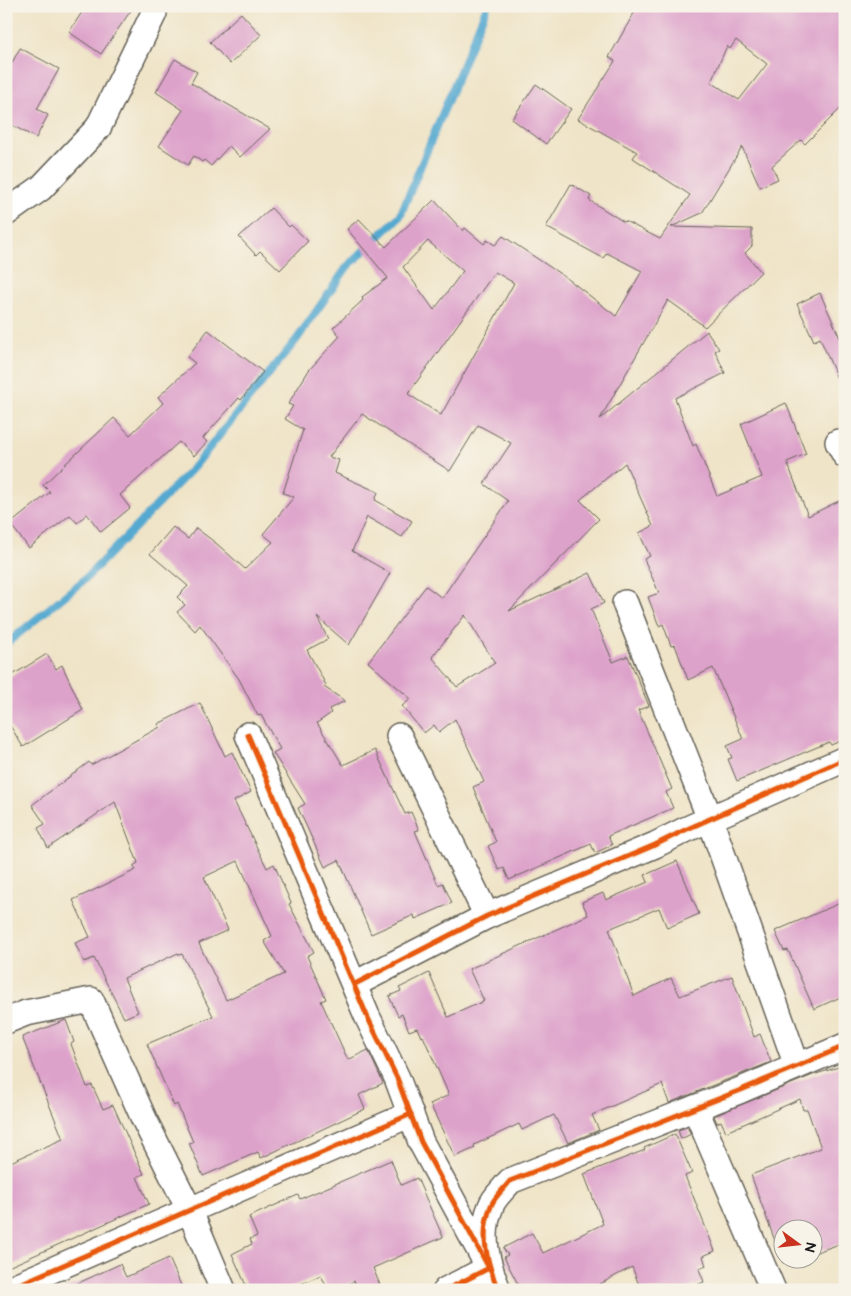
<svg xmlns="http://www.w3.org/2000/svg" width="851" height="1296" font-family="'Balsamiq Sans',sans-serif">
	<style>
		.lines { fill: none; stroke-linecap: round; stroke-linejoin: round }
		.stream { stroke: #54a9d0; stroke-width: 8 }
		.building { fill: #dda2ca; fill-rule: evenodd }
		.minor-casing { stroke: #666258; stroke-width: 28 }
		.minor { stroke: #fff; stroke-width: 25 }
		.cycleway-casing { stroke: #f7f3e8; stroke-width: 8 }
		.cycleway { stroke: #e8590c; stroke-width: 5 }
	</style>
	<rect width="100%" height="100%" fill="#f7f3e8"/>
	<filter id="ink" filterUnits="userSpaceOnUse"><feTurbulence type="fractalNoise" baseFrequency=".02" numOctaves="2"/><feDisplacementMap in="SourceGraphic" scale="10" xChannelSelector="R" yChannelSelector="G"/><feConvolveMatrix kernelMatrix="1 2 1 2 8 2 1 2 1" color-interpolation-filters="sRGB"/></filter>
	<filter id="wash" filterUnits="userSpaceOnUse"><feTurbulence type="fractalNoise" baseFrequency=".0096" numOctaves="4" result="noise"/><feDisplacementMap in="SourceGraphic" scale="20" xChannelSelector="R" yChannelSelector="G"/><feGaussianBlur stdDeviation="1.12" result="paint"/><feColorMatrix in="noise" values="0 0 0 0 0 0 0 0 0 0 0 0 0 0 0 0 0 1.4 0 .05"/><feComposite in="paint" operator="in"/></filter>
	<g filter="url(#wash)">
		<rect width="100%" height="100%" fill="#efe4c7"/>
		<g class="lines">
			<path class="stream" d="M6,644L85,579L193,468L297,339L347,267L400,216L487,6"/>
		</g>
		<g id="blocks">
			<g class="building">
				<path d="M86,6H134L101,54L69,32Z"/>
				<path d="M638,6H845V104L805,144L801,140L772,166L778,179L760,187L742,147L702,213L671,227L752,229V246L745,253L761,272L705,327L668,300L600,419L707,331L719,349L715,351L725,373L675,398L693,446L696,444L717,496L762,477L741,424L786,403L806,454L787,462L808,516L845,498V739L831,745L829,742L737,781L728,759L732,758L727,746L743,739L713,668L688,680L675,645L671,646L663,624L659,626L648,597L659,593L644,559L650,556L639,533L653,526L625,463L580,500L599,519L509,611L590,573L604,603L591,609L613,662L628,656L649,706L638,710L672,789L666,792L673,808L608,836L612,845L595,853L591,844L509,880L504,868L499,870L488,846L496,842L473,787L484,782L455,719L439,732L434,725L424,733L402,706L411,699L368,662L426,586L442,598L508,501L484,484L511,443L478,425L450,471L362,414L329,457L339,460L335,473L378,492L375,500L412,521L402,537L367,517L352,551L390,573L349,645L317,617L328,639L307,650L326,685L324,687L345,701L329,709L331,713L317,723L343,765L375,750L405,814L411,812L419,830L415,831L438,885L443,883L452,903L415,919L414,915L371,934L339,860L325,867L298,808L305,804L273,753L280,749L261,715L258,716L239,679L200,625L195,631L177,612L185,605L177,597L188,586L150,554L173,527L188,539L196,528L217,544L245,569L273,542L263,534L294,497L283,493L303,430L285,419L293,406L288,404L309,370L340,336L333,328L363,300L362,297L388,278L347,229L359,219L386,247L434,200L463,231L465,228L484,244L487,240L495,245L503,236L568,279L616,316L642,271L607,253L603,258L546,227L571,184L591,196L589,200L624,222L625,221L660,239L690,195L633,158L637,152L578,119L615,61L609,57ZM736,40L767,64L739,100L711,82L727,46L730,49ZM428,241L463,271L434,310L403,267ZM495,272L514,283L441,415L408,394ZM465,615L495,663L457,687L432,657Z"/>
				<path d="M241,13L261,35L230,64L210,42Z"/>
				<path d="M20,48L59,69L37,109L48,115L36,138L6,122V74Z"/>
				<path d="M175,59L197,72L191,83L270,129L240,157L229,146L211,166L204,160L202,162L194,156L188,165L159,146L183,110L156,92Z"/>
				<path d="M536,84L571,109L546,144L512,119Z"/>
				<path d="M271,208L289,227L291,225L308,241L280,270L260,251L256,255L239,237Z"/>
				<path d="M820,293L840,338L845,335V397L820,338L814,341L797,304Z"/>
				<path d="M208,330L263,372L241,400L239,398L203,438L207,442L194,456L179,442L120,495L130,508L101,532L87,514L77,523L70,515L29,548L10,524L50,492L43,485L114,418L130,435L163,403L158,397L195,363L187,357Z"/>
				<path d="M47,654L56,669L62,665L83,710L23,747L6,719V679Z"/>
				<path d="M200,703L225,756L232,752L251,792L234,801L267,868L274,864L291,903L289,904L314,952L307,956L326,999L321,1001L348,1060L368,1050L383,1083L359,1095L365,1109L261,1158L258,1152L203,1176L189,1143L193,1142L177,1104L174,1106L147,1044L213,1016L182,954L179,955L178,953L124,978L138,1012L124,1018L94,958L84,962L75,943L90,937L73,900L136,870L133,866L138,863L115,802L48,848L38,828L45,824L32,805L89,762L91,765L160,727L158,724ZM238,861L272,936L264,941L284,974L226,1000L200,946L199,943L228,930L204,877Z"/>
				<path d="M677,861L699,914L667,928L659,908L609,929L634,996L671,978L680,996L732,976L754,1037L760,1034L771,1062L669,1103L662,1084L592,1115L599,1130L568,1143L554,1115L522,1130L519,1124L474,1145L475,1148L455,1157L430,1104L449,1095L423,1036L421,1037L417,1028L409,1031L402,1014L398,1016L389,996L401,991L399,988L429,973L448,1017L484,1001L469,969L588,915L582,902L603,893L606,900L648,882L645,875Z"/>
				<path d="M845,901V995L814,1009L788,950L784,951L775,931Z"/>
				<path d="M66,1020L74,1042L71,1044L87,1087L92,1085L103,1109L113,1105L144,1174L137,1177L149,1204L6,1268V1164L63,1139L22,1037Z"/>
				<path d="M845,1065V1242L814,1253V1228H784V1258H797L783,1263L751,1175L821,1148L807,1109L803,1110L800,1099L726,1132L721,1121L717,1123L714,1116L813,1075Z"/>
				<path d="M687,1127L691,1134L681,1139L678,1130Z"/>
				<path d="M675,1134L692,1173L685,1176L715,1251L703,1256L706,1266L699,1269L704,1282L685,1290H641L632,1267L589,1290H521L504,1257L508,1255L503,1248L532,1233L543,1253L603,1224L584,1174L645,1150L644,1148Z"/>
				<path d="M391,1160L401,1185L417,1178L443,1237L373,1268L382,1290H358L354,1281L337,1290H328L321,1275L287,1290H248L232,1254L252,1244L250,1239L257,1236L249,1217L298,1195L300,1199Z"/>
				<path d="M169,1258L183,1290H63L120,1264L126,1277Z"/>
			</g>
		</g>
	</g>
	<g filter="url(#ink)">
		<use href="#blocks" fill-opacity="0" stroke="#666258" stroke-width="1"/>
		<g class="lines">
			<g class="minor-casing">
				<g id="minor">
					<path d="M6,213L41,188L98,128L154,13"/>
					<path d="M838,442L845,455"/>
					<path d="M625,603L710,819L797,1066"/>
					<path d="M248,735L367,1016L397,1078L421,1142L489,1268L446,1290"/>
					<path d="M399,736L487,916"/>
					<path d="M355,984L487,916L655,845L685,830L845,759"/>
					<path d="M6,1021L26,1013L91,1000L144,1119L189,1209L223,1290"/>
					<path d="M695,1108L773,1290"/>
					<path d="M6,1290L411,1114"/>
					<path d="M498,1290C487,1263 479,1234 491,1206C494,1197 504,1189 510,1181L741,1090L845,1046"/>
				</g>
			</g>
			<use href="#minor" class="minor"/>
			<g class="cycleway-casing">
				<g id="cycleway">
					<path d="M248,735L367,1016L397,1078L421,1142L489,1268L446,1290"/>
					<path d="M355,984L487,916L655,845L685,830L845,759"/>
					<path d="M6,1290L411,1114"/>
					<path d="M498,1290C487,1263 479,1234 491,1206C494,1197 504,1189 510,1181L741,1090L845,1046"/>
				</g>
			</g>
			<use href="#cycleway" class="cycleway"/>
		</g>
	</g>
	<rect width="851" height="1296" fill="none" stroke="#f7f3e8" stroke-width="25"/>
	<g transform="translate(798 1244) rotate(105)"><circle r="24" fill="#f7f3e8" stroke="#9f9d96"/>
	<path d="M0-4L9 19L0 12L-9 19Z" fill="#c8321e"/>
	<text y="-8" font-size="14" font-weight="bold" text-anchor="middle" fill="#1c1c1c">N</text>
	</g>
</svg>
